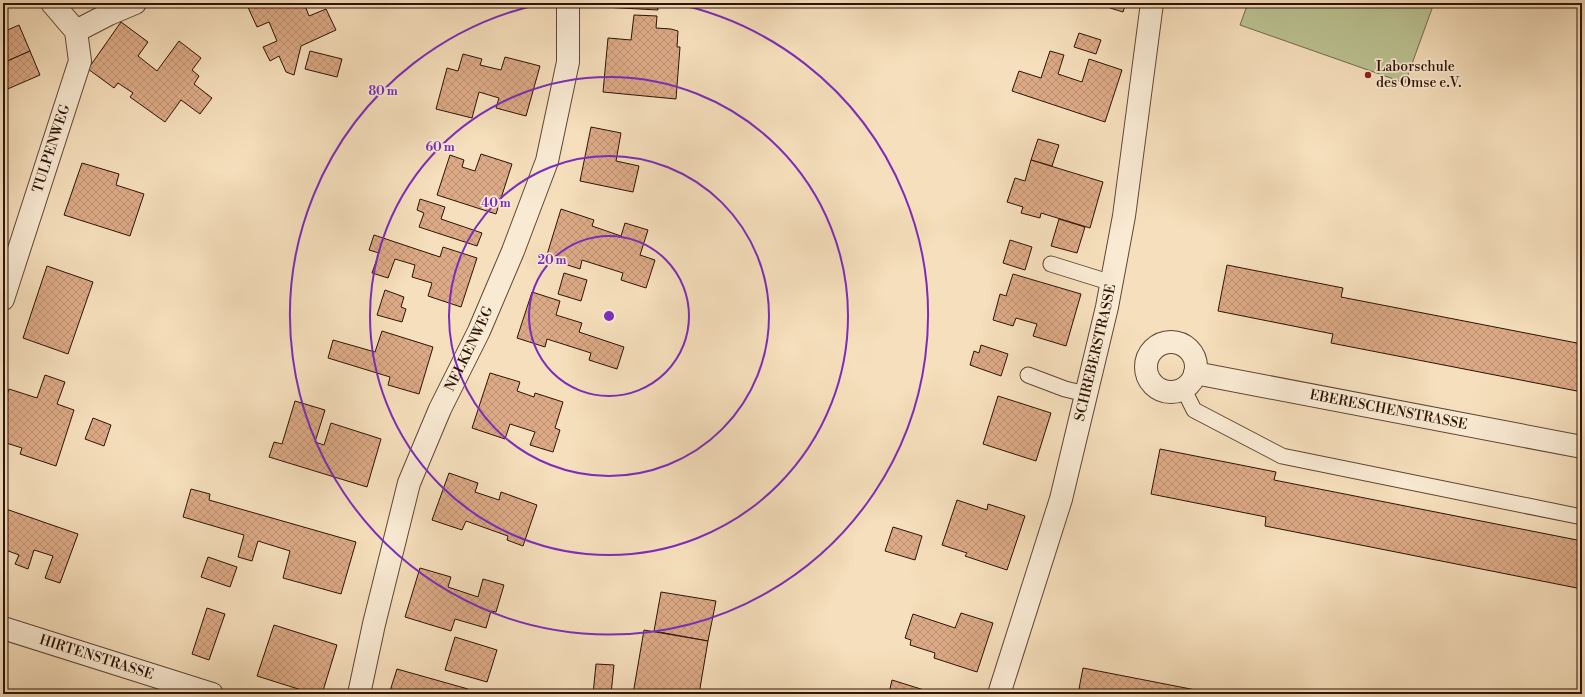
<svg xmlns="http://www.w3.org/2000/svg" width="1585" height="697" font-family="'Libre Bodoni',serif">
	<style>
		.green { fill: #bbc292; stroke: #746a4c }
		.building { fill: url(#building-cross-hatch); stroke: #2d1305 }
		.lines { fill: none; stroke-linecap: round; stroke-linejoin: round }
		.lane-casing { stroke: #5f4633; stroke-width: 17 }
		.street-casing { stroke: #5f4633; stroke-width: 24 }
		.lane { stroke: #f9ead3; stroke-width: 15 }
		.street { stroke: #f9ead3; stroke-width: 22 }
		.ring { fill: none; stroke: #7b2cbf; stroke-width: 2 }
		.poi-dot { fill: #8f2418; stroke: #f9ead3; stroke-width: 1.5 }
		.labels { text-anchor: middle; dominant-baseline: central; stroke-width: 3.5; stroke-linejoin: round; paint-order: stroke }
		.poi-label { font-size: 14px; fill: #2d1305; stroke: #f9ead3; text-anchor: start }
		.street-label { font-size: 14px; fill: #2d1305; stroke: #f9ead3 }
		.centre { fill: #7b2cbf; stroke: #f9ead3; stroke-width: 2 }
		.ring-label { font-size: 12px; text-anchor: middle; font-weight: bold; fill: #7b2cbf; stroke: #f9ead3; stroke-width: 3.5; stroke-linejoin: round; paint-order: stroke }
	</style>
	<defs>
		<pattern id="building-cross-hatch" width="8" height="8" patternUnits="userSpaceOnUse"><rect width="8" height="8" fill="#dcaa86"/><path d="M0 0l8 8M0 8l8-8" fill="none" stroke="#bd9172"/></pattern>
	</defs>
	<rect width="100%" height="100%" fill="#f6dfbc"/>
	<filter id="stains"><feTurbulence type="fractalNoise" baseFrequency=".005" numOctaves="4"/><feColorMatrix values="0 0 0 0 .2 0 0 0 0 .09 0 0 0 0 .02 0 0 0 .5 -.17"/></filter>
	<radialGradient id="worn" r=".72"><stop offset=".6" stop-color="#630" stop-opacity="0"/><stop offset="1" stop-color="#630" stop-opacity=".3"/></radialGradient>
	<path class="green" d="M1248,3H1434L1405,83L1240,25Z"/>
	<g class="building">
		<path d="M246,3H304L309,16L326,9L336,30L301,46L294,75L286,72L279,56L270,61L263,47L277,41L269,22L257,27Z"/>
		<path d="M603,3H658V10L603,7Z"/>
		<path d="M1094,3H1126L1123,12Z"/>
		<path d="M634,15L657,16L656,28L671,29L678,31L677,47H680L676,99L603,92L608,38L631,40Z"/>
		<path d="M121,22L148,42L138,56L157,71L179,41L201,58L192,70L199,76L194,84L212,98L200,114L181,100L165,122L130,97L133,93L118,83L114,88L88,69Z"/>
		<path d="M19,25L30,51L3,63V32Z"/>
		<path d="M1079,33L1101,40L1096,54L1074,47Z"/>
		<path d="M30,51L40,75L3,91V63Z"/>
		<path d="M310,51L342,59L337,77L305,69Z"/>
		<path d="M1050,51L1064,55L1058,74L1082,82L1089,59L1122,70L1105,122L1012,91L1019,71L1041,78Z"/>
		<path d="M463,54L482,59L480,65L501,70L505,57L540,66L526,116L496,108L499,98L479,92L472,118L436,109L447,68L458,71Z"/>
		<path d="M591,127L621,133L616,161L639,166L633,192L580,181Z"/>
		<path d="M1038,139L1059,145L1052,166L1031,160Z"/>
		<path d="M481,154L512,164L496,214L437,195L450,155L464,160L462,167L475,171Z"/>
		<path d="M1031,160L1103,182L1090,228L1041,213L1040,218L1021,213L1023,207L1007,202L1015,178L1025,181Z"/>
		<path d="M82,163L119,174L116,185L144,194L130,236L64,215Z"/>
		<path d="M420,199L445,207L441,219L482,233L477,246L419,227L424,213L417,210Z"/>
		<path d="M561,209L594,220L592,226L621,236L625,223L648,230L640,255L655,260L646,288L621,280L623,273L582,260L580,269L546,258Z"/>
		<path d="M1059,219L1085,227L1077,253L1051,246Z"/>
		<path d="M374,235L440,257L443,247L477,258L461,307L428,296L432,283L412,277L415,265L395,259L388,278L372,273L379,253L369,250Z"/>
		<path d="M1010,240L1032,247L1025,270L1003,263Z"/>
		<path d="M1227,265L1343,288L1341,297L1582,344V392L1331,343L1333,334L1218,311Z"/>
		<path d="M47,266L93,282L68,354L23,338Z"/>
		<path d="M564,273L587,280L581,301L558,294Z"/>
		<path d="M1013,274L1081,294L1066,346L1033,336L1037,324L1016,318L1013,326L993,320L1000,294L1006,296Z"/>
		<path d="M385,290L404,297L401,307L406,309L402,322L377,315Z"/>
		<path d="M532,292L560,301L556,315L582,323L579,332L624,347L617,369L589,360L591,353L547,339L545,347L517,338Z"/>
		<path d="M382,331L433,347L419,394L388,385L390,377L328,358L333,340L375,352Z"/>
		<path d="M981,345L1008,354L1001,376L970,365L974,351L979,353Z"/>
		<path d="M490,373L520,382L517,391L534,397L535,393L563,402L555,428L560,430L553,452L530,445L535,432L510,424L505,439L472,428Z"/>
		<path d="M45,375L65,382L57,404L74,410L56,466L20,454L22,448L3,442V406L9,389L37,398Z"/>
		<path d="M998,396L1051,413L1036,461L983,444Z"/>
		<path d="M295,401L325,410L315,442L324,445L331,423L381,439L367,487L269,457L274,442L282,444Z"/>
		<path d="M93,418L111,425L104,446L85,439Z"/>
		<path d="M1160,449L1276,472L1274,480L1582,541V589L1265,526L1266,517L1151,494Z"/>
		<path d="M449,473L478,483L475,492L499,500L501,492L537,505L523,546L507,540L508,536L466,521L462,530L432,520Z"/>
		<path d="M191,489L210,494L209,500L356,542L341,594L283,578L290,551L258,541L252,561L238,557L244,535L183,517Z"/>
		<path d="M957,500L987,510L988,504L1025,516L1007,570L965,556L967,553L942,545Z"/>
		<path d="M3,508L78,534L60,583L45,578L53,556L34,550L28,569L15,564L19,555L3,549Z"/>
		<path d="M893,527L922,536L915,560L885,551Z"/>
		<path d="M208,557L237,567L230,587L201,577Z"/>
		<path d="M420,568L451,577L448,587L478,597L483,579L504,585L496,612L491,611L486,628L455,619L451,631L405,617Z"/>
		<path d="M661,592L716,601L708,641L654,631Z"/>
		<path d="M207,608L225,614L209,660L192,654Z"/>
		<path d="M961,613L993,623L977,672L934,658L935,653L910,645L911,640L905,638L913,614L955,628Z"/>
		<path d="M274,625L337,645L322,694H314L257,676Z"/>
		<path d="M644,630L708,641L699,694H633Z"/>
		<path d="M455,637L497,650L487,682L445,670Z"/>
		<path d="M596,664L614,665L611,694H593Z"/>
		<path d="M1083,668L1201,691L1200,694H1078Z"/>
		<path d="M397,669L468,689L467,694H389Z"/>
		<path d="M892,680L924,690L922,694H893L889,693Z"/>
	</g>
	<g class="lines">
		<g class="lane-casing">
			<g id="lane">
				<path d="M1051,264L1112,283"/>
				<path d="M1028,375L1065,389L1086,394"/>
				<path d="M1183,388L1194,410L1282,456L1582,517"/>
			</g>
		</g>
		<g class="street-casing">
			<g id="street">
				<path d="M76,31L109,14L135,3"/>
				<path id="s1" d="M3,299L80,61L76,31L52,3"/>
				<circle cx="1171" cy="367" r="25"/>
				<path id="s2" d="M1195,373L1582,447"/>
				<path id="s3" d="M3,628L212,694"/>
				<path id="s4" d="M359,694L374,624L409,483L440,409L479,331L513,251L547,161L568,62V3"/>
				<path id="s5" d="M999,694L1061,499L1107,307L1124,216L1152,3"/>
			</g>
		</g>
		<use href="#lane" class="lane"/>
		<use href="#street" class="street"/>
	</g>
	<g class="ring">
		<circle cx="609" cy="316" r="80"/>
		<circle cx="609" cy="316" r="160"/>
		<circle cx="609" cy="316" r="239"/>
		<path d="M673 3A319 319 0 1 1 545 3"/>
	</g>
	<circle class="poi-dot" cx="1368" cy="75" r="4"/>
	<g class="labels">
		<g class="poi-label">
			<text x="1376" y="67">Laborschule<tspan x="1376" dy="16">des Omse e.V.</tspan></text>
		</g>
		<g class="street-label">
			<text stroke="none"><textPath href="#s1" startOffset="158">TULPENWEG</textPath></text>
			<text stroke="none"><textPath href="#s4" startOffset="364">NELKENWEG</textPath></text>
			<text stroke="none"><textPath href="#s5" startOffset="355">SCHREBERSTRASSE</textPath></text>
			<text stroke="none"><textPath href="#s2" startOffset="197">EBERESCHENSTRASSE</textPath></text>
			<text stroke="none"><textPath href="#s3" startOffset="98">HIRTENSTRASSE</textPath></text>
		</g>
	</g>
	<circle cx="609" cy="316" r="6" class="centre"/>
	<g class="ring-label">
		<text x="383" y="95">80 m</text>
		<text x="440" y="151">60 m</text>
		<text x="496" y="207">40 m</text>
		<text x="552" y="264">20 m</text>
	</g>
	<rect width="1585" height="697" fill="none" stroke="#f6dfbc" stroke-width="16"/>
	<rect x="4" y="4" width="1577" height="689" fill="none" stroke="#2d1305" stroke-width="2"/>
	<rect x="8" y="8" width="1569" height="681" fill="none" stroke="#2d1305"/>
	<rect width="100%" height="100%" filter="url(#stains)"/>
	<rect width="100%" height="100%" fill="url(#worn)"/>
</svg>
